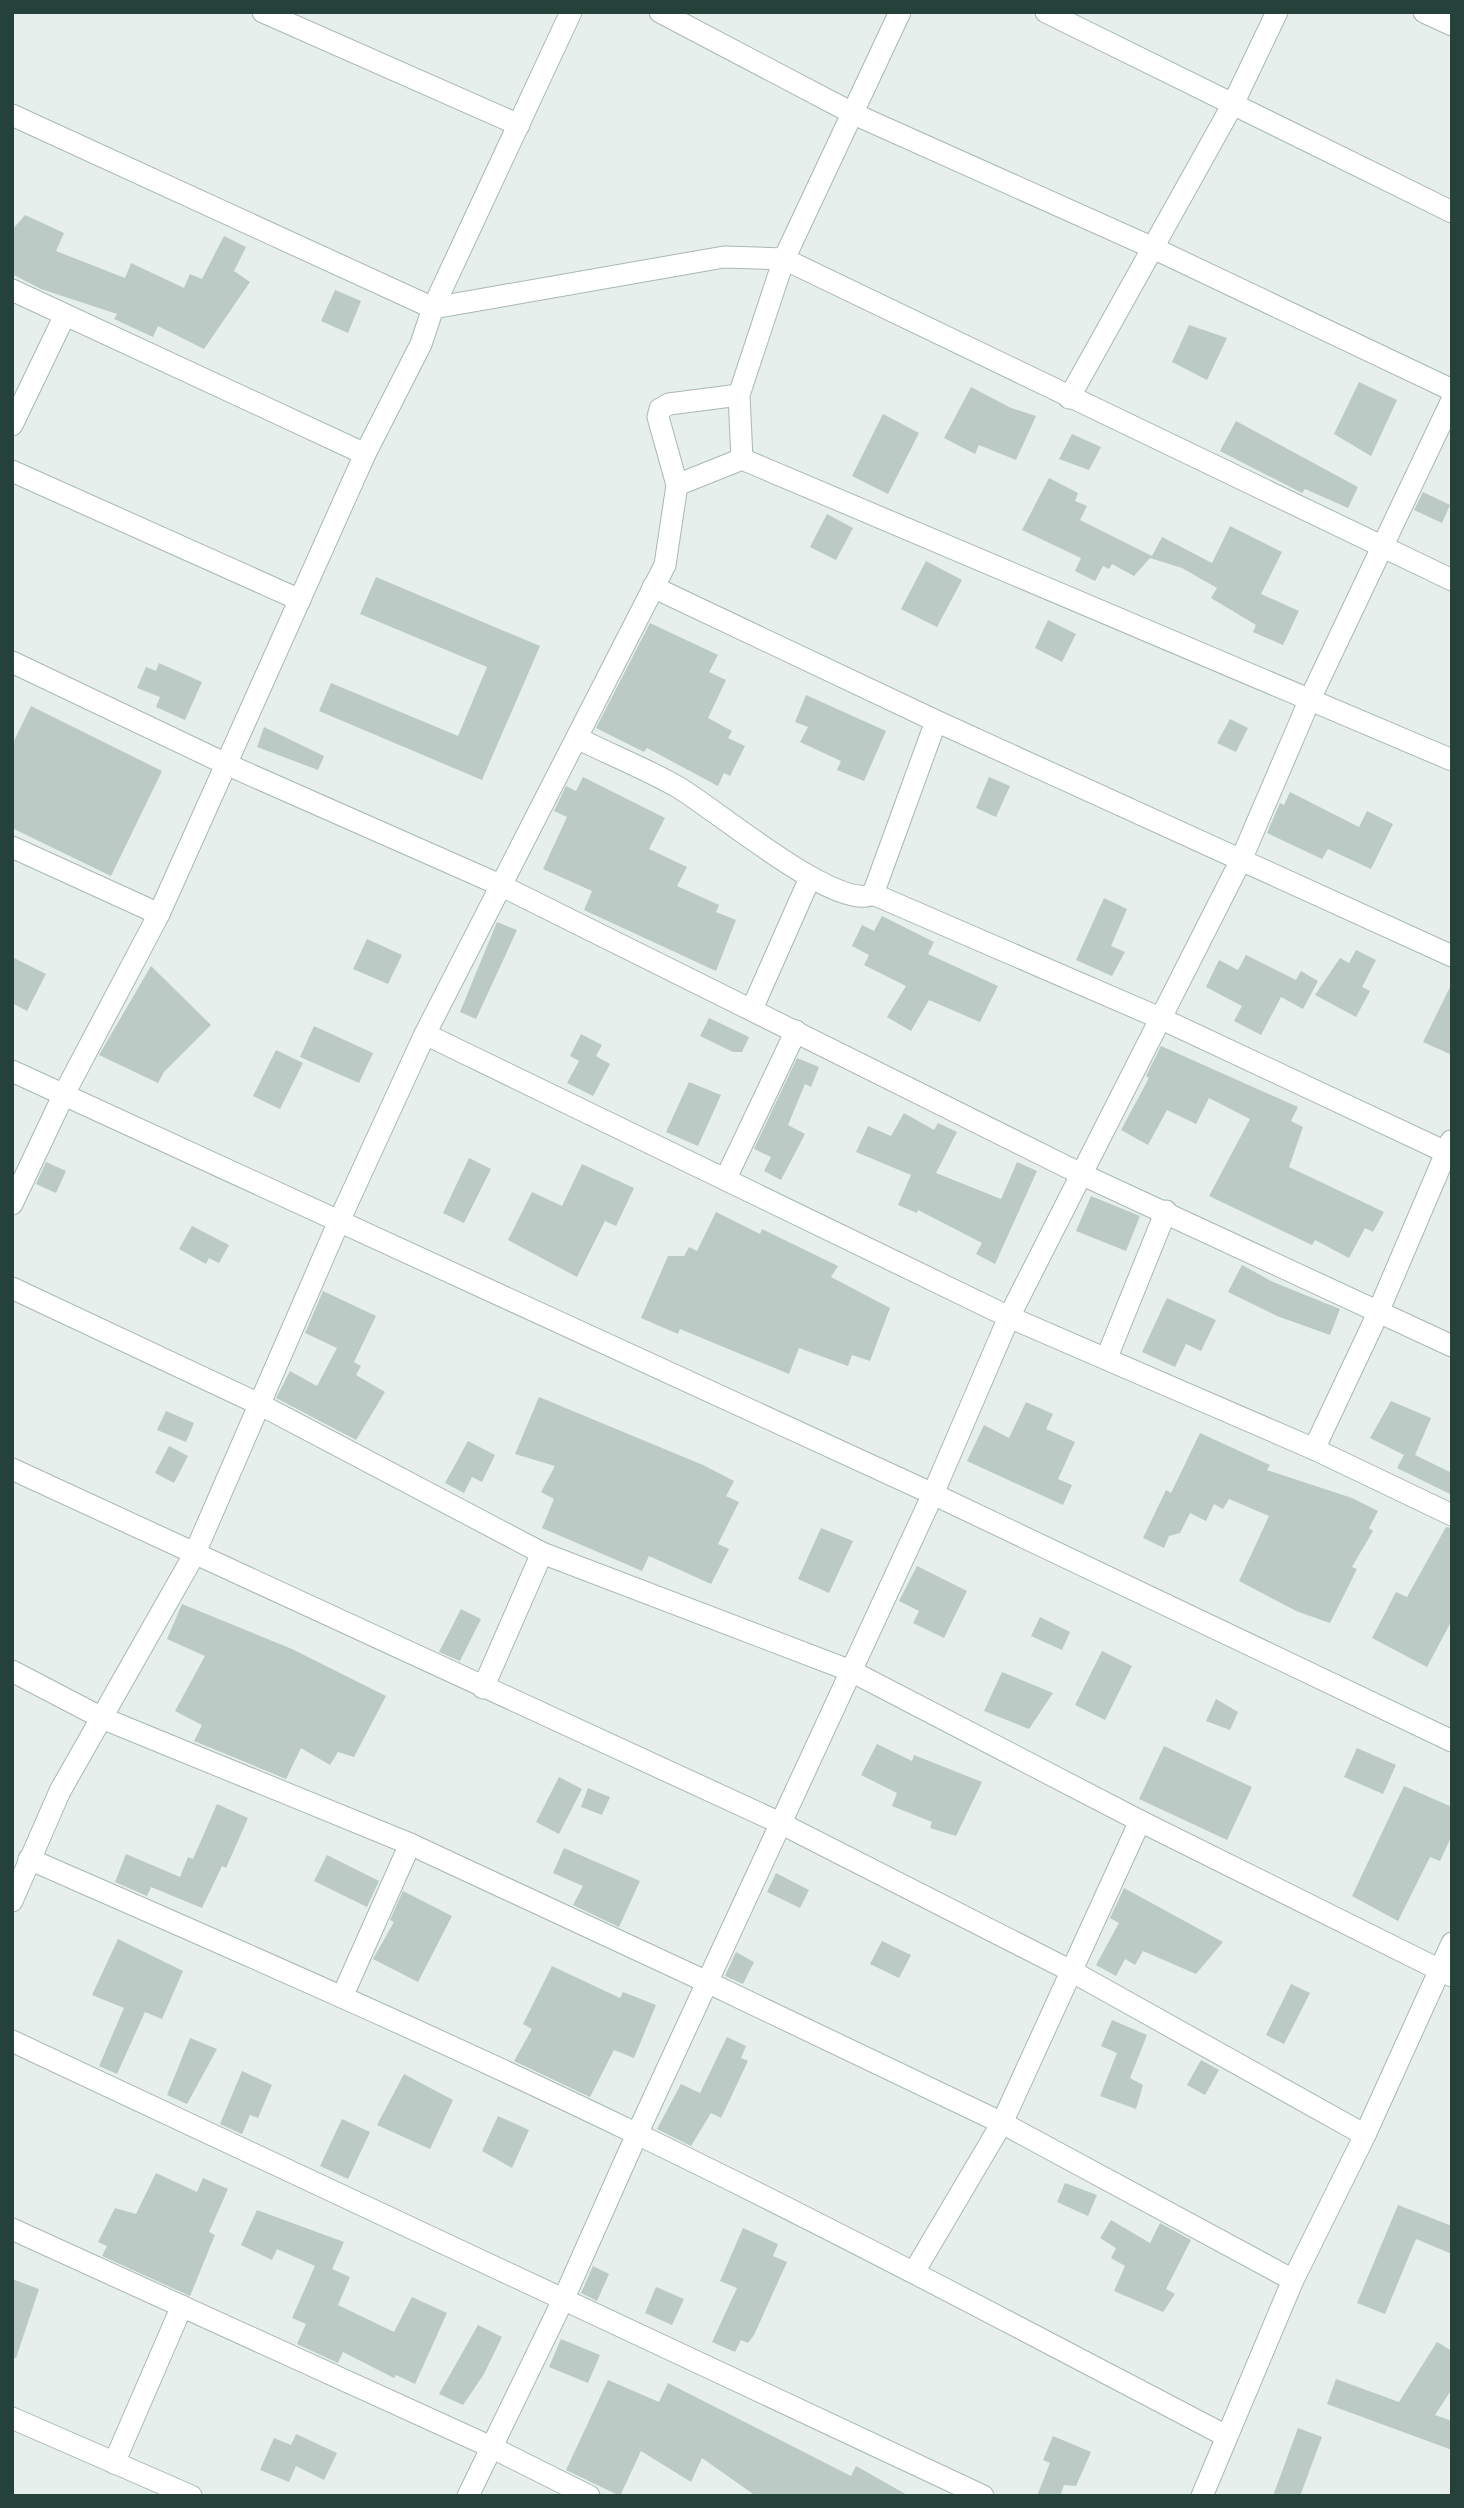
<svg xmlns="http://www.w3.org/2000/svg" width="1464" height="2508" font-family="Raleway,sans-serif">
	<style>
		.building { fill: #bbcac4 }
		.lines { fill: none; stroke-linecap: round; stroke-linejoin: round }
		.minor-casing { stroke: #a8b8b2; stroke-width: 23 }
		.tertiary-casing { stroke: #a8b8b2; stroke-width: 23 }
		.minor { stroke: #fff; stroke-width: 21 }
		.tertiary { stroke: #fff; stroke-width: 21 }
	</style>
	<rect width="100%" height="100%" fill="#e6efeb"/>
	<g class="building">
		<path d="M25,215L64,233L56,251L125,278L131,263L184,288L190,274L202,279L224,236L246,247L234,271L250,282L204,349L158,326L153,337L114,319L117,314L41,289L12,274V230Z"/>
		<path d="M335,290L361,301L348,333L321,321Z"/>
		<path d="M1189,325L1227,338L1207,380L1172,362Z"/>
		<path d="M1359,382L1397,400L1371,456L1334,434Z"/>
		<path d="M971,387L1011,408L1036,416L1016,460L979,445L975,454L944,438Z"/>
		<path d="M883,414L919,433L888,494L852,476Z"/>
		<path d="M1236,421L1358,487L1348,508L1305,489L1302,493L1220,451Z"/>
		<path d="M1072,434L1101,447L1089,470L1059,459Z"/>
		<path d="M1049,478L1078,493L1075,501L1087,506L1080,520L1152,556L1162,537L1212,563L1230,526L1282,552L1261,594L1299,611L1283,645L1253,632L1256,625L1211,598L1217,588L1182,568L1150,558L1134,576L1112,564L1109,569L1103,566L1095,581L1075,571L1081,558L1022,530Z"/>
		<path d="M1423,492L1450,505L1442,523L1414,510Z"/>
		<path d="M827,514L853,528L836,560L810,547Z"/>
		<path d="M926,561L962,580L937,627L901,609Z"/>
		<path d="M376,577L540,646L482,780L319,711L331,683L458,736L487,667L360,614Z"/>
		<path d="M1048,620L1076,634L1062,662L1035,648Z"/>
		<path d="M650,623L718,655L709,672L726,680L708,718L732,731L728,738L745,746L730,776L724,773L718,786L647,748L644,752L596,728Z"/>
		<path d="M159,663L202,682L185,720L156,707L160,697L137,688L146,667L156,671Z"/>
		<path d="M806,695L886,731L864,781L837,770L841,761L800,742L808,727L795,722Z"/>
		<path d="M31,706L162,771L111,876L12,828V745Z"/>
		<path d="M1230,719L1248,728L1236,752L1217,743Z"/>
		<path d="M264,727L324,756L318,770L257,747Z"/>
		<path d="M583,777L665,818L649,849L687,867L677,886L719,905L716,912L736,920L716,971L584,910L592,891L543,869L567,817L554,811L566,786L576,791Z"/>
		<path d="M989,777L1010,786L996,817L976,808Z"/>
		<path d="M1290,792L1359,827L1367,811L1393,824L1371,869L1328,849L1322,859L1267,833L1280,803L1284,805Z"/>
		<path d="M1104,898L1127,909L1111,946L1125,952L1112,976L1076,960Z"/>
		<path d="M882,916L934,942L928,954L998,986L980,1022L929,1000L911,1031L887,1017L906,986L864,965L869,955L852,946L862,925L874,931Z"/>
		<path d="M497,922L517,930L476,1019L460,1012Z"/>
		<path d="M367,939L402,955L388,984L353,969Z"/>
		<path d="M1356,950L1376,960L1362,987L1370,991L1356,1017L1315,995L1340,958L1349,963Z"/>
		<path d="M1246,955L1296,980L1301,971L1318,981L1303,1009L1281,997L1261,1035L1234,1021L1242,1006L1206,987L1219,960L1238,970Z"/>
		<path d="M12,957L46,974L27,1011L12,1003Z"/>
		<path d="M151,966L211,1025L164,1072L158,1083L99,1055Z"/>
		<path d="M1452,983V1055L1423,1042Z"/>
		<path d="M709,1018L749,1037L742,1052H733L700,1036Z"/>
		<path d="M314,1026L373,1053L359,1083L300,1057Z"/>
		<path d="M581,1034L602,1045L596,1056L610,1064L593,1096L567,1083L579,1061L570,1056Z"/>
		<path d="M1161,1046L1298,1107L1291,1121L1303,1127L1289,1167L1384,1212L1373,1232L1365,1228L1349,1258L1315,1240L1312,1245L1209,1196L1250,1119L1209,1098L1196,1124L1167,1110L1148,1145L1121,1130L1149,1078L1146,1076Z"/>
		<path d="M276,1050L303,1063L280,1109L253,1096Z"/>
		<path d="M797,1058L819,1067L811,1087L805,1084L788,1125L805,1134L781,1180L764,1171L771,1157L754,1149Z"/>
		<path d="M689,1082L721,1095L698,1146L666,1132Z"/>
		<path d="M904,1113L934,1130L938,1123L957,1132L936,1173L1001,1199L1017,1162L1037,1171L995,1264L976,1254L982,1243L918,1210L917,1213L898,1205L911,1175L856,1152L868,1126L891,1136Z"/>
		<path d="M469,1158L491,1169L464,1223L443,1213Z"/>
		<path d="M46,1162L66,1171L56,1193L36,1184Z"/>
		<path d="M582,1164L634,1188L616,1226L605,1221L577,1277L508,1240L532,1192L562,1206Z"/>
		<path d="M1091,1196L1140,1216L1126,1251L1076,1231Z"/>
		<path d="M716,1212L760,1234L762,1229L838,1266L831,1277L890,1308L870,1361L852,1355L848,1366L799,1348L789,1374L680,1329L678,1334L641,1318L668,1256H684L689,1247L697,1251Z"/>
		<path d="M192,1226L229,1245L219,1263L209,1258L206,1264L179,1249Z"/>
		<path d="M1242,1265L1273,1282L1340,1309L1330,1335L1277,1316L1228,1292Z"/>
		<path d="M323,1291L376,1316L354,1362L361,1366L356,1375L385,1392L356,1440L276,1398L290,1371L317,1386L337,1348L305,1333Z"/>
		<path d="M1167,1298L1216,1320L1201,1351L1186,1344L1175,1367L1142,1352Z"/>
		<path d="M539,1397L703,1465L734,1481L726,1496L739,1502L718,1544L729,1549L711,1584L649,1556L642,1571L542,1528L554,1499L541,1492L555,1466L515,1454Z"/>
		<path d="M1391,1401L1431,1418L1415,1455L1452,1473V1495L1397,1468L1404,1455L1370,1438Z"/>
		<path d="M1026,1402L1053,1414L1046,1429L1075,1442L1058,1479L1072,1485L1063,1505L967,1461L984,1425L1009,1438Z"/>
		<path d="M166,1411L194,1423L186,1442L157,1430Z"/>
		<path d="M1200,1433L1270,1465L1267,1470L1352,1498L1378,1511L1369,1528L1373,1531L1352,1567L1357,1569L1330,1623L1296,1611L1239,1581L1269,1516L1229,1499L1223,1509L1214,1504L1206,1521L1190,1513L1180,1533L1169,1536L1164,1548L1143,1538L1166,1490L1171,1493Z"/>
		<path d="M468,1441L495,1455L482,1482L472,1477L464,1493L445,1483Z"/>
		<path d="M169,1446L188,1456L174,1483L155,1473Z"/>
		<path d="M1446,1527L1452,1528V1620L1427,1667L1372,1638L1396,1592L1407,1597Z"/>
		<path d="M821,1528L853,1541L829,1593L798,1579Z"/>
		<path d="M917,1566L967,1591L944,1638L913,1623L919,1611L899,1601Z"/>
		<path d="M182,1604L292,1649L386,1696L354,1757L338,1752L330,1765L301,1748L286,1779L194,1741L202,1725L175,1711L205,1656L167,1639Z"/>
		<path d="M461,1609L481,1619L460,1661L439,1652Z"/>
		<path d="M1040,1617L1070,1632L1062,1650L1031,1636Z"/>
		<path d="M1102,1651L1132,1666L1105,1720L1075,1705Z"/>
		<path d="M1002,1672L1053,1693L1029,1729L984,1711Z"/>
		<path d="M1216,1699L1238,1712L1230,1730L1206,1721Z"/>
		<path d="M877,1744L912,1761L914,1755L982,1782L956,1836L930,1828L932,1822L892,1806L897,1793L861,1775Z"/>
		<path d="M1164,1746L1252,1787L1227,1840L1139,1799Z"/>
		<path d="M1357,1748L1396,1765L1383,1794L1344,1777Z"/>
		<path d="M559,1777L582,1789L559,1834L536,1822Z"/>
		<path d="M1404,1786L1452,1807V1835L1440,1861L1430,1857L1398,1921L1352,1896Z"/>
		<path d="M588,1788L610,1797L602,1815L581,1807Z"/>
		<path d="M217,1804L248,1818L226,1868L222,1866L202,1908L151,1887L147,1896L115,1882L126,1854L180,1877L188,1857L193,1859Z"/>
		<path d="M564,1848L640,1881L619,1927L573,1905L583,1886L553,1873Z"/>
		<path d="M327,1855L379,1881L367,1907L314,1881Z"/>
		<path d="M776,1873L809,1890L800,1908L767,1892Z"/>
		<path d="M1124,1888L1223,1942L1196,1974L1143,1951L1135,1965L1125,1959L1116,1976L1096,1965L1119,1923L1110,1918Z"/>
		<path d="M403,1891L452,1916L418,1982L373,1959L394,1922L390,1920Z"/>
		<path d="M118,1939L183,1971L162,2019L145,2012L117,2074L99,2066L124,2008L92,1995Z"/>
		<path d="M882,1941L911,1955L899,1978L870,1964Z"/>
		<path d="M736,1952L754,1962L743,1984L725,1976Z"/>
		<path d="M552,1966L620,1998L623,1992L656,2005L634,2058L614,2050L590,2097L514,2061L532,2029L523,2024Z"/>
		<path d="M1291,1984L1310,1993L1284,2044L1266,2035Z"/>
		<path d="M1112,2020L1147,2035L1130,2078L1143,2085L1136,2109L1100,2096L1117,2053L1101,2046Z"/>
		<path d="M727,2037L746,2046L741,2058L748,2061L721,2118L711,2113L691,2146L657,2129L681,2084L700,2093Z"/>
		<path d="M190,2038L217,2049L187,2104L167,2095Z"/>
		<path d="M1201,2060L1219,2070L1205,2095L1187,2085Z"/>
		<path d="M242,2071L272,2085L258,2118L250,2115L242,2134L220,2124Z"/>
		<path d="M404,2074L453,2100L430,2149L377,2125Z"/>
		<path d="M498,2116L529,2130L512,2168L482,2151Z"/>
		<path d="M342,2119L370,2132L348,2179L320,2166Z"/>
		<path d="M156,2173L197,2192L203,2178L228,2189L209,2232L215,2235L190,2296L102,2256L107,2246L98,2242L115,2208L136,2214Z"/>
		<path d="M1065,2183L1097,2195L1088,2216L1057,2202Z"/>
		<path d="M1398,2205L1452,2226V2254L1416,2239L1385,2314L1357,2303Z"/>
		<path d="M257,2210L344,2242L332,2269L350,2277L338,2305L394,2332L412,2297L447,2313L415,2384L396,2375L394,2378L343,2352L338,2363L297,2344L306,2324L292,2318L315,2266L277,2249L272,2260L241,2245Z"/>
		<path d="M1111,2220L1150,2243L1160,2223L1191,2240L1166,2289L1175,2294L1163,2312L1114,2291L1125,2266L1111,2258L1116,2248L1100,2238Z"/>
		<path d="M743,2228L778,2244L773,2256L787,2262L754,2335L748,2343L741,2340L735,2352L712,2342L737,2288L720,2281Z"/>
		<path d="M593,2266L609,2274L597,2301L581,2293Z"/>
		<path d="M12,2279L39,2289L16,2358L12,2357Z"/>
		<path d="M656,2287L684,2299L672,2325L645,2313Z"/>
		<path d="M478,2325L502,2337L484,2374L463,2405L439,2394Z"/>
		<path d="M561,2339L600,2355L588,2383L549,2367Z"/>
		<path d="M1437,2342L1452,2351V2389L1435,2415L1452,2421V2450L1327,2404L1336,2379L1399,2402Z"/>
		<path d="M608,2380L659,2402L668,2383L851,2476L856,2466L909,2496H756L702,2458L691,2482L641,2451L620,2496L566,2470Z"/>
		<path d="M1298,2428L1322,2437L1300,2496H1273Z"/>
		<path d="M296,2434L337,2453L324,2480L296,2466L289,2482L260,2470L274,2438L291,2445Z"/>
		<path d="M1053,2436L1091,2452L1076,2486L1064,2485L1060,2496H1037L1050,2463L1043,2460Z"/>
	</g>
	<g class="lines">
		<g class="minor-casing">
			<g id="minor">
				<path d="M263,12L519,125"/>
				<path d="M660,12L854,114L1151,247L1452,390"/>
				<path d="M1046,12L1452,212"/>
				<path d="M1424,12L1452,25"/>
				<path d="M12,115L433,308L724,257L784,259L900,12"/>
				<path d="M12,290L365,454"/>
				<path d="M1069,398L1233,104L1277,12"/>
				<path d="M12,425L65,315"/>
				<path d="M742,459L739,395L784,259L1452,580"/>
				<path d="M12,471L300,600"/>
				<path d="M677,485L742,459L1452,760"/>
				<path d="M653,587L936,721L1452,956"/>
				<path d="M12,662L226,764L500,885L1081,1174L1452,1346"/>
				<path d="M579,739C611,755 644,768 676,786C712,806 837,913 873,894L1162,1019L1452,1155"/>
				<path d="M12,847L159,914"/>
				<path d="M873,894L936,721"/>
				<path d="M752,1009L810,878"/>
				<path d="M425,1034L1009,1317L1314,1449L1452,1515"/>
				<path d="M726,1178L796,1031"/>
				<path d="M12,1204L64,1094L159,914L365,454L421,344L433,308L571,12"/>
				<path d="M12,1288L259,1404L542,1553L851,1671L1140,1821L1452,1976"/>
				<path d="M1107,1357L1166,1211"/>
				<path d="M1314,1449L1373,1324L1451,1141"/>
				<path d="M12,1469L780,1823L1073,1972L1365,2135"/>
				<path d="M12,1671L102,1718L410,1844L707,1982L1002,2123L1293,2280"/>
				<path d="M483,1688L542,1553"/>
				<path d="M29,1859C232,1948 437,2037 637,2134C836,2230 1031,2334 1226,2436"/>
				<path d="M12,1901L60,1791L194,1555L340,1219L425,1034L665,565L677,485L658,417L660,409L669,404L739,395"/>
				<path d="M342,1997L410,1844"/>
				<path d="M12,2041L983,2496"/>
				<path d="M12,2229L491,2447L589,2496"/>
				<path d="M914,2272L1002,2123L1140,1821"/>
				<path d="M12,2418L191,2496"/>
				<path d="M114,2463L182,2306"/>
				<path d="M468,2496L564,2298L637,2134L933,1494L1009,1317L1241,860L1310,699L1452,400"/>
				<path d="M1202,2496L1293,2280L1365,2135L1452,1943"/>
			</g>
		</g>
		<g class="tertiary-casing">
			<path id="tertiary" d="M12,1071L933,1494L1452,1741"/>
		</g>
		<use href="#minor" class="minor"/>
		<use href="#tertiary" class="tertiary"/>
	</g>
	<rect width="1464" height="2508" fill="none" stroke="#24423a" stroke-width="28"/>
</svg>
